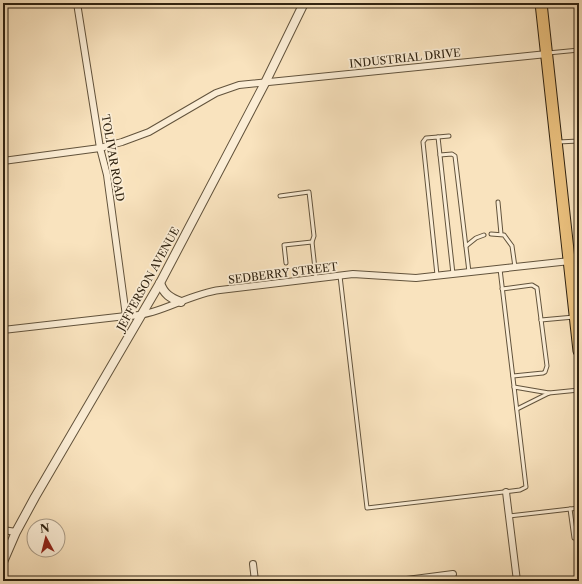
<svg xmlns="http://www.w3.org/2000/svg" width="582" height="584" font-family="'Libre Caslon Text',serif">
	<style>
		.lines { fill: none; stroke-linecap: round; stroke-linejoin: round }
		.service-casing { stroke: #62533c; stroke-width: 5 }
		.minor-casing { stroke: #62533c; stroke-width: 8 }
		.tertiary-casing { stroke: #62533c; stroke-width: 10 }
		.trunk-casing { stroke: #302311; stroke-width: 13 }
		.service { stroke: #fbedd5; stroke-width: 3 }
		.minor { stroke: #fbedd5; stroke-width: 6 }
		.tertiary { stroke: #fbedd5; stroke-width: 8 }
		.trunk { stroke: #ecc27f; stroke-width: 11 }
		.labels { text-anchor: middle; dominant-baseline: central; stroke-width: 3.5; stroke-linejoin: round; paint-order: stroke }
		.street-label { font-size: 11px; fill: #302311; stroke: #fbedd5 }
	</style>
	<rect width="100%" height="100%" fill="#f9e3be"/>
	<filter id="stains"><feTurbulence type="fractalNoise" baseFrequency=".005" numOctaves="4"/><feColorMatrix values="0 0 0 0 .2 0 0 0 0 .09 0 0 0 0 .02 0 0 0 .5 -.17"/></filter>
	<radialGradient id="worn" r=".72"><stop offset=".6" stop-color="#630" stop-opacity="0"/><stop offset="1" stop-color="#630" stop-opacity=".3"/></radialGradient>
	<g class="lines">
		<g class="service-casing">
			<g id="service">
				<path d="M548,53L579,50"/>
				<path d="M438,137L449,136"/>
				<path d="M558,142L579,141"/>
				<path d="M440,155L452,154L455,156L469,272"/>
				<path d="M280,196L309,192L314,236L312,242L316,278"/>
				<path d="M498,202L501,234"/>
				<path d="M491,234L504,235L512,246L515,267"/>
				<path d="M466,246L476,238L484,235"/>
				<path d="M571,260H579"/>
				<path d="M286,263L284,245L312,242"/>
				<path d="M437,275L423,142L426,138L438,137L453,274"/>
				<path d="M340,276L367,508L520,490L526,487L500,269"/>
				<path d="M502,289L532,285L537,288L547,366L545,372L543,373L513,376"/>
				<path d="M541,320L574,317"/>
				<path d="M514,387L549,393L579,390"/>
				<path d="M517,409L549,393"/>
				<path d="M570,509L574,538L579,537"/>
				<path d="M509,516L579,508"/>
			</g>
		</g>
		<g class="minor-casing">
			<g id="minor">
				<path d="M77,3L100,148L107,175L126,316"/>
				<path d="M3,161L100,148L122,142L149,132L216,93L239,85L547,54"/>
				<path d="M3,330L126,316C160,316 187,294 220,290L353,274L416,278L570,261"/>
				<path d="M506,492L517,581"/>
				<path d="M3,530L16,532"/>
				<path d="M253,564L255,581"/>
				<path d="M399,581L453,574"/>
			</g>
		</g>
		<g class="tertiary-casing">
			<g id="tertiary">
				<path d="M160,283C164,294 170,298 181,302"/>
				<path d="M3,562L16,532L35,497L160,283L265,83L304,3"/>
			</g>
		</g>
		<g class="trunk-casing">
			<path id="trunk" d="M541,3L579,351"/>
		</g>
		<use href="#service" class="service"/>
		<use href="#minor" class="minor"/>
		<use href="#tertiary" class="tertiary"/>
		<use href="#trunk" class="trunk"/>
	</g>
	<g class="labels">
		<g class="street-label">
			<text transform="translate(405 58) rotate(-6)">INDUSTRIAL DRIVE</text>
			<text transform="translate(113 158) rotate(80)">TOLIVAR ROAD</text>
			<text transform="translate(283 273) rotate(-7)">SEDBERRY STREET</text>
			<text transform="translate(148 279) rotate(-61)">JEFFERSON AVENUE</text>
		</g>
	</g>
	<rect width="582" height="584" fill="none" stroke="#f9e3be" stroke-width="16"/>
	<rect x="4" y="4" width="574" height="576" fill="none" stroke="#302311" stroke-width="2"/>
	<rect x="8" y="8" width="566" height="568" fill="none" stroke="#302311"/>
	<g transform="translate(46 538) rotate(353)"><circle r="19" fill="#fbedd5" stroke="#aa9c87"/>
	<path d="M0-3L7 15L0 10L-7 15Z" fill="#8f2418"/>
	<text y="-6" font-size="11" font-weight="bold" text-anchor="middle" fill="#302311">N</text>
	</g>
	<rect width="100%" height="100%" filter="url(#stains)"/>
	<rect width="100%" height="100%" fill="url(#worn)"/>
</svg>
